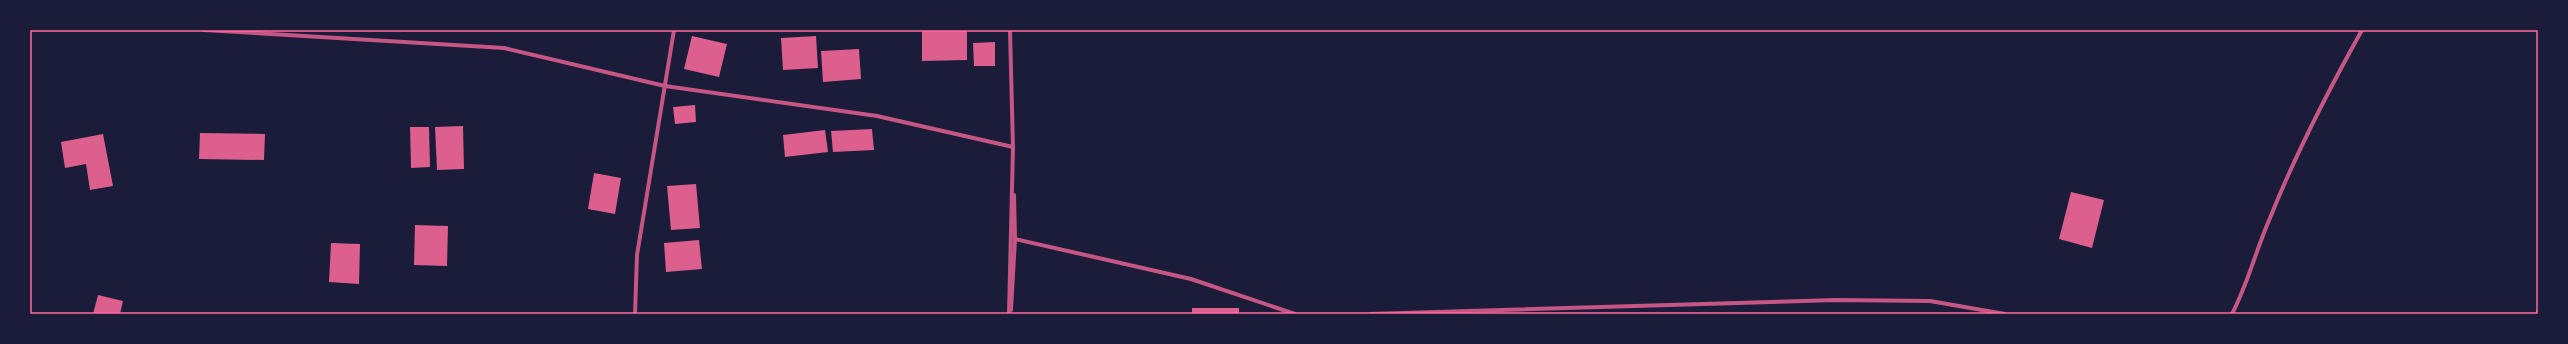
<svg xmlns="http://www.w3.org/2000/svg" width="2568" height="344" font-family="Inter,sans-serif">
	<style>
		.building { fill: #dd5f8e }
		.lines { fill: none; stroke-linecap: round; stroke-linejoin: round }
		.minor { stroke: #c65784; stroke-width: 4 }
		.neatline { fill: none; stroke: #ff6b9d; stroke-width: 1.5 }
	</style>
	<rect width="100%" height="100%" fill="#1b1b3a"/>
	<g class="building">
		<path d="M922,30H967V60L922,61Z"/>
		<path d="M692,36L727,44L719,77L684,69Z"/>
		<path d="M816,36L818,68L783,70L781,38Z"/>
		<path d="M995,42V66H974L973,43Z"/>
		<path d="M859,49L861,79L823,82L821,51Z"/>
		<path d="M695,105L696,122L675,124L673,107Z"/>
		<path d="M463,126L464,169L437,170L435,127Z"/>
		<path d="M410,127H429L430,167L411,168Z"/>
		<path d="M872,129L874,150L833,152L831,131Z"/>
		<path d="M825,130L828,152L785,157L783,135Z"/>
		<path d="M200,133L265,134L264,160L199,159Z"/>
		<path d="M103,134L113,186L90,190L86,164L65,168L61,142Z"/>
		<path d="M594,173L621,178L615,214L588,209Z"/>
		<path d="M696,184L700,228L671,230L667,186Z"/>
		<path d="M2071,192L2104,200L2092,248L2059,239Z"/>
		<path d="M415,225L448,226L447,266L414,265Z"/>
		<path d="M699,240L702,269L666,272L664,243Z"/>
		<path d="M331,243L360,244L359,284L329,282Z"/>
		<path d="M98,295L123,301L120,314H93Z"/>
		<rect x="1192" y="308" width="47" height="6"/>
	</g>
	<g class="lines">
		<g class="minor">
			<path d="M204,30L504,48L665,86L877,116L1013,147L1009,314"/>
			<path d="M1010,30L1013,148"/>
			<path d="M1014,195L1015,239"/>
			<path d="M1011,310L1015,239L1191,279L1295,314"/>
			<path d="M635,314L637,255L674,30"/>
			<path d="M1370,314L1835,300L1930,301L2005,314"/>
			<path d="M2232,314C2248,283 2256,250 2270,218C2296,153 2328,91 2362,30"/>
			<path d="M2538,314V312"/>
		</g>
	</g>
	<rect width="2568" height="344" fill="none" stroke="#1b1b3a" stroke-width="62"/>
	<rect x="31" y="31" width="2506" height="282" class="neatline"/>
</svg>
